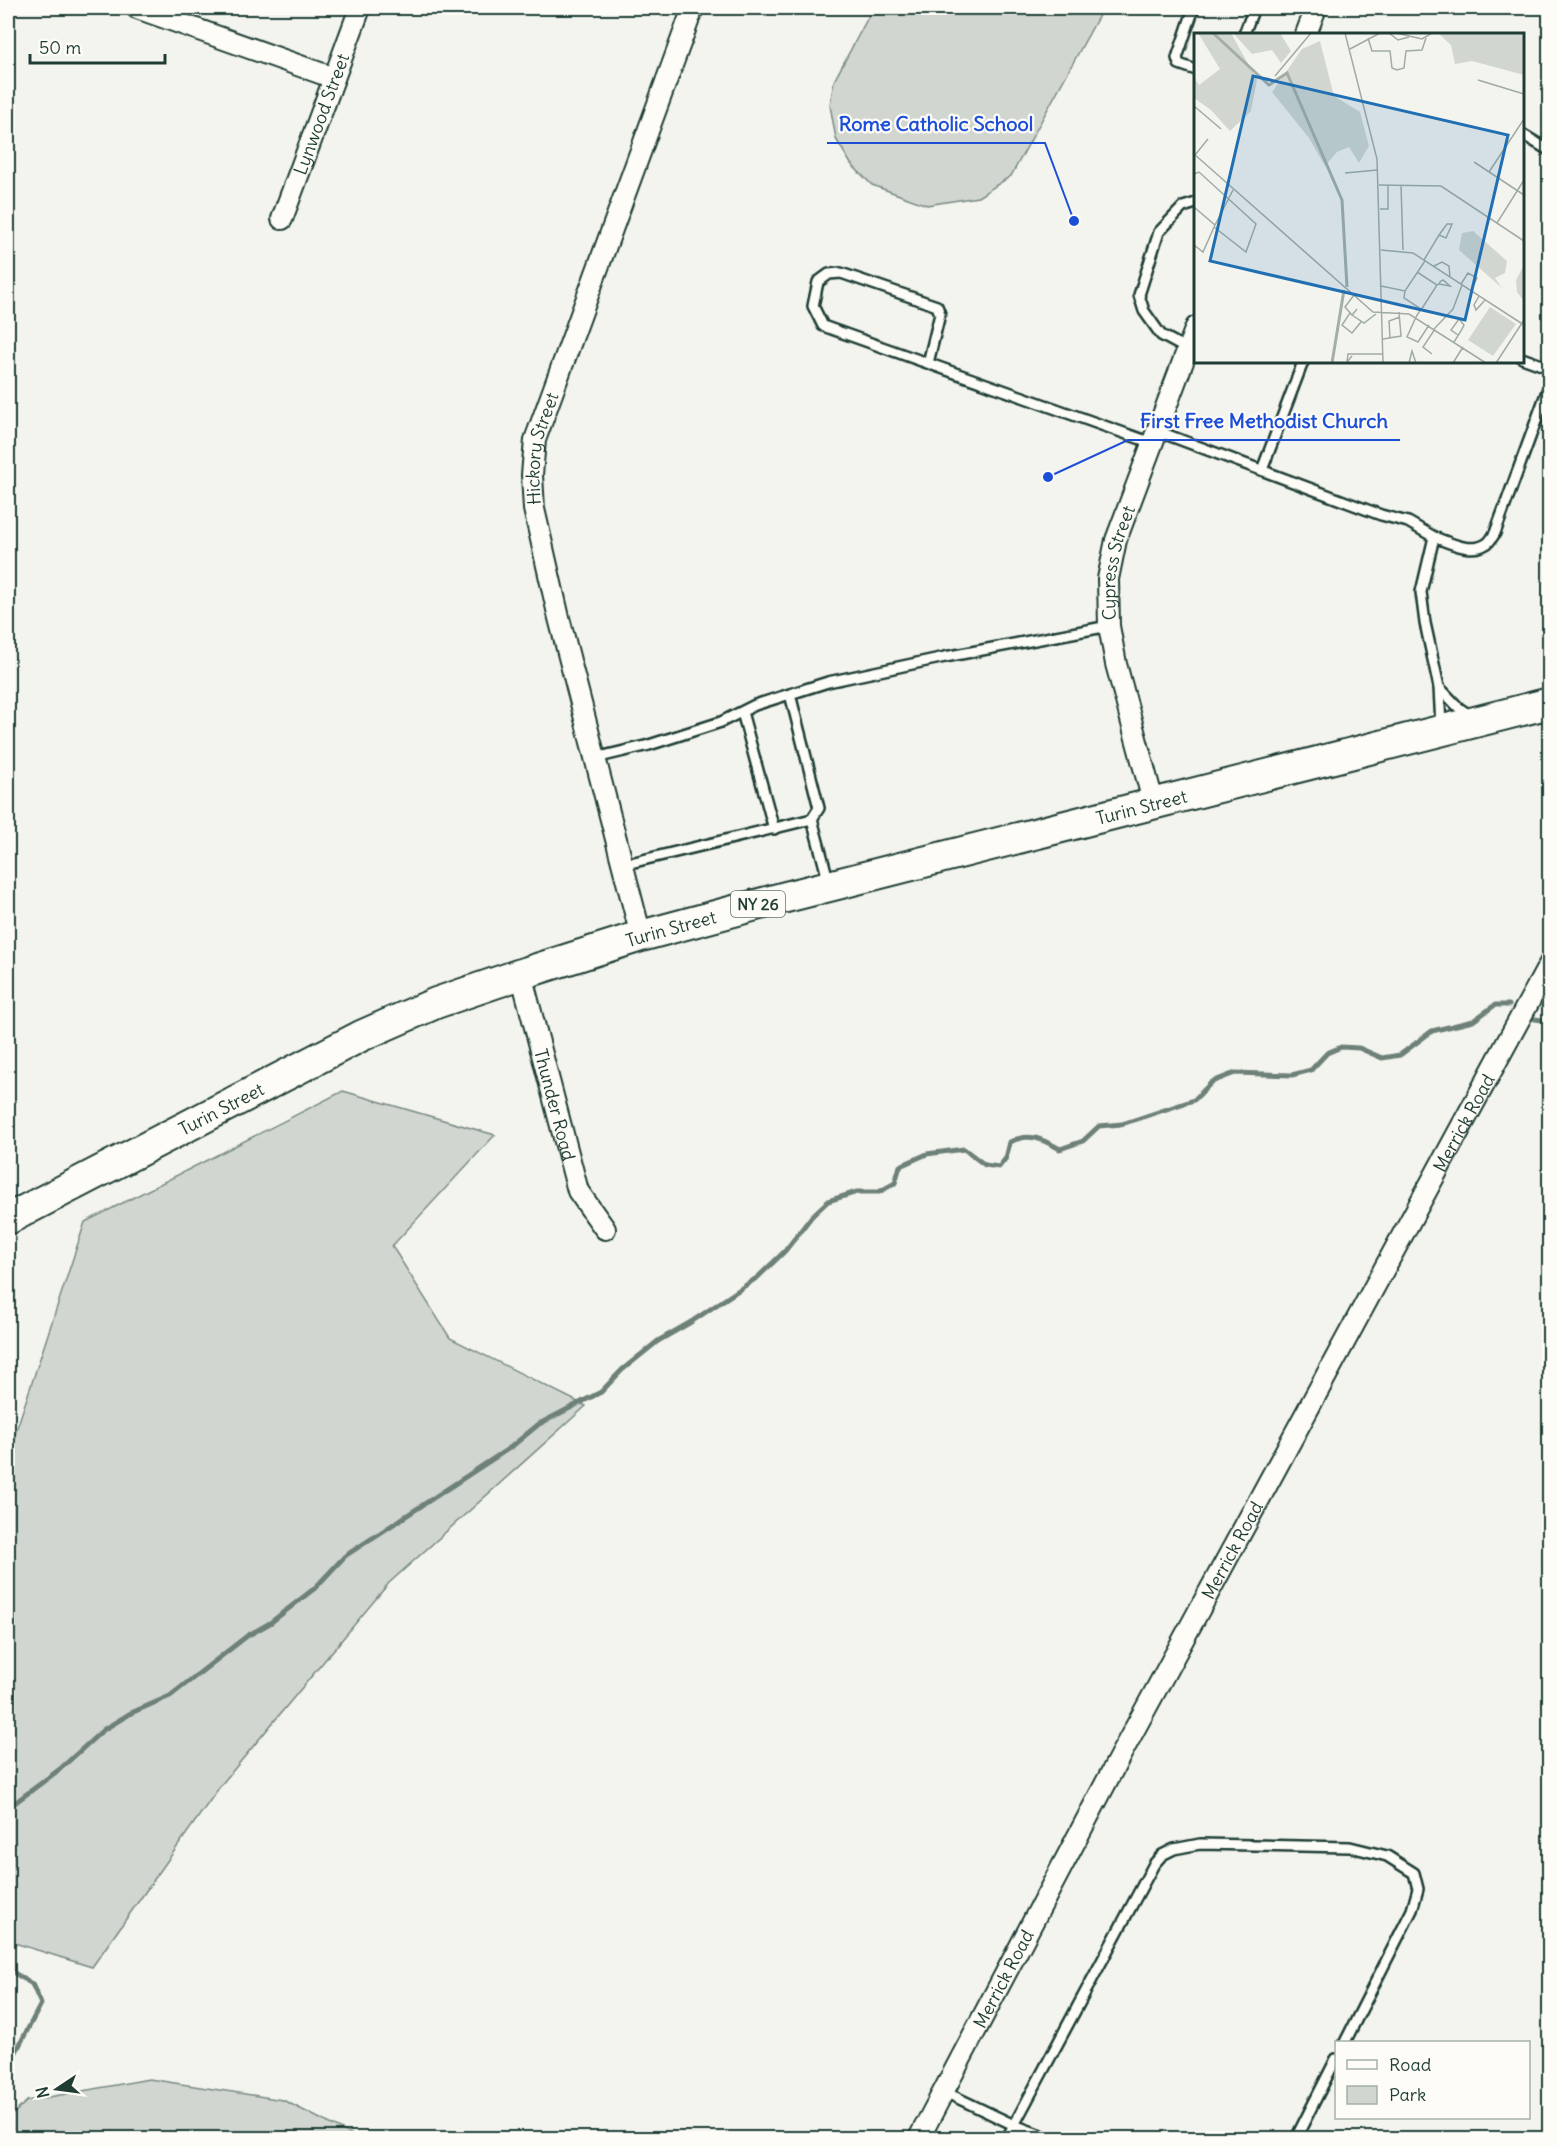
<svg xmlns="http://www.w3.org/2000/svg" width="1557" height="2146" font-family="Delius,sans-serif">
	<style>
		.green { fill: #d1d6d1; stroke: #788a82; stroke-width: 1.5 }
		.lines { fill: none; stroke-linecap: round; stroke-linejoin: round }
		.stream { stroke: #6e8179; stroke-width: 5 }
		.lane-casing { stroke: #1f3d34; stroke-width: 14 }
		.street-casing { stroke: #1f3d34; stroke-width: 24 }
		.primary-casing { stroke: #1f3d34; stroke-width: 34 }
		.lane { stroke: #fdfcf7; stroke-width: 9 }
		.street { stroke: #fdfcf7; stroke-width: 20 }
		.primary { stroke: #fdfcf7; stroke-width: 30 }
		.labels { text-anchor: middle; dominant-baseline: central; stroke-width: 4.5; stroke-linejoin: round; paint-order: stroke }
		.shield { fill: #fdfcf7; stroke: #62766e; stroke-width: 1.5 }
		.shield-label { font-size: 16px; font-weight: bold; fill: #1f3d34 }
		.street-label { font-size: 18px; fill: #1f3d34; stroke: #fdfcf7 }
		.inset-river { fill: none; stroke: #a3aea7; stroke-width: 3 }
		.inset-road { fill: none; stroke: #9faba4; stroke-width: 1.5 }
		.view { fill: #1f6fb2; fill-opacity: 0.15; stroke: #1f6fb2; stroke-width: 3 }
		.inset-edge { fill: none; stroke: #1f3d34; stroke-width: 3 }
		.leader { fill: none; stroke: #1d4ed8; stroke-width: 2 }
		.callout-dot { fill: #1d4ed8; stroke: #fdfcf7; stroke-width: 2 }
		.callout-label { font-size: 20px; text-anchor: middle; font-weight: bold; fill: #1d4ed8; stroke: #fdfcf7; stroke-width: 4.5; stroke-linejoin: round; paint-order: stroke }
	</style>
	<rect width="100%" height="100%" fill="#f4f4ef"/>
	<filter id="ink" filterUnits="userSpaceOnUse"><feTurbulence type="fractalNoise" baseFrequency=".0167" numOctaves="2"/><feDisplacementMap in="SourceGraphic" scale="12" xChannelSelector="R" yChannelSelector="G"/><feConvolveMatrix kernelMatrix="1 2 1 2 8 2 1 2 1" color-interpolation-filters="sRGB"/></filter>
	<g filter="url(#ink)">
		<g class="green">
			<path d="M873,8H1103L1011,176L978,197L927,205L872,185L851,164L836,139L830,105L834,81Z"/>
			<path d="M343,1091L495,1135L392,1246L450,1338L586,1406L389,1583L221,1785L92,1967L8,1941V1455L85,1222Z"/>
			<path d="M149,2079L283,2100L358,2138H8V2119L27,2101Z"/>
		</g>
		<g class="lines">
			<g class="stream">
				<path d="M1535,1019L1550,1021"/>
				<path d="M8,1808L60,1769L103,1730L131,1713L170,1696L247,1636L270,1623L315,1588L345,1556L511,1447L539,1424L601,1392L622,1370L658,1341L691,1322L758,1277L785,1251L812,1216L828,1201L857,1192H879L895,1183L900,1166L927,1154L964,1149L985,1165L999,1167L1006,1158L1010,1142C1029,1132 1042,1139 1060,1149L1083,1141L1099,1126L1122,1124L1194,1100L1212,1082L1235,1073L1292,1075L1311,1070L1327,1053L1341,1047L1359,1048L1382,1058L1400,1055L1432,1031L1473,1021L1495,1005H1509"/>
				<path d="M8,1969L32,1984L41,2004L8,2067"/>
			</g>
			<g class="lane-casing">
				<g id="lane">
					<path d="M1194,8L1177,58L1179,64L1196,70"/>
					<path d="M1244,34L1254,8"/>
					<path d="M1522,134L1550,151"/>
					<path d="M1187,349L1161,335L1144,311L1139,295L1159,232L1183,207L1196,203"/>
					<path d="M1522,358L1550,368"/>
					<path d="M928,363L940,314L937,306L841,273L829,274L818,282L813,306L823,326L1152,443"/>
					<path d="M1157,431L1381,515L1408,522L1434,537L1421,592L1425,623L1439,687L1441,726"/>
					<path d="M1262,470L1303,362"/>
					<path d="M1434,537C1448,542 1471,554 1486,544C1490,542 1493,536 1495,533L1550,383"/>
					<path d="M1439,687L1459,708L1471,716"/>
					<path d="M790,694L819,808L812,819"/>
					<path d="M742,712L774,829"/>
					<path d="M595,758L649,745L721,722L755,705L828,682L945,657L1109,626"/>
					<path d="M622,865L812,819L829,883"/>
					<path d="M945,2092L1014,2125L1049,2138"/>
					<path d="M1007,2138L1154,1864L1162,1855L1174,1849L1200,1844L1350,1847L1387,1856L1414,1873L1418,1889L1412,1910L1345,2042"/>
					<path d="M1296,2138L1336,2059"/>
				</g>
			</g>
			<g class="street-casing">
				<g id="street">
					<path d="M137,8L334,78"/>
					<path d="M1306,34L1316,8"/>
					<path id="s1" d="M282,219L360,8"/>
					<path id="s2" d="M1154,805L1116,664L1109,626L1108,579L1116,540L1196,327"/>
					<path id="s3" d="M641,936L559,618L534,509L532,475L535,440L693,8"/>
					<path id="s4" d="M521,974L578,1191L605,1229"/>
					<path id="s5" d="M919,2138L1120,1756L1550,963"/>
				</g>
			</g>
			<g class="primary-casing">
				<g id="primary">
					<path id="s6" d="M8,1219L361,1036L436,1003L521,974L641,936L782,898L1550,703"/>
				</g>
			</g>
			<use href="#lane" class="lane"/>
			<use href="#street" class="street"/>
			<use href="#primary" class="primary"/>
		</g>
	</g>
	<g class="labels">
		<rect class="shield" x="731" y="891" width="54" height="26" rx="4.5"/>
		<g class="shield-label">
			<text x="758" y="904">NY 26</text>
		</g>
		<g class="street-label">
			<text stroke="none"><textPath href="#s1" startOffset="112">Lynwood Street</textPath></text>
			<text stroke="none"><textPath href="#s3" startOffset="502">Hickory Street</textPath></text>
			<text stroke="none"><textPath href="#s2" startOffset="249">Cypress Street</textPath></text>
			<text stroke="none"><textPath href="#s6" startOffset="1212">Turin Street</textPath></text>
			<text stroke="none"><textPath href="#s6" startOffset="726">Turin Street</textPath></text>
			<text stroke="none"><textPath href="#s4" startOffset="135">Thunder Road</textPath></text>
			<text stroke="none"><textPath href="#s6" startOffset="240">Turin Street</textPath></text>
			<text stroke="none"><textPath href="#s5" startOffset="1152">Merrick Road</textPath></text>
			<text stroke="none"><textPath href="#s5" startOffset="666">Merrick Road</textPath></text>
			<text stroke="none"><textPath href="#s5" startOffset="180">Merrick Road</textPath></text>
		</g>
	</g>
	<g transform="translate(1194 33)">
		<rect width="330" height="330" fill="#f4f4ef"/>
		<path d="M4,0H37L63,47L57,78L36,98L17,77L0,65V44L5,52L26,36ZM39,0H86L97,18L87,30L78,17L58,21ZM244,0H330V42L278,28L261,31L257,12ZM126,8L140,63L166,79L175,113L165,130L155,114L143,119L131,133L115,105L78,59L108,16ZM279,198L313,228L311,240L301,245L308,255L265,217L268,200ZM330,232V268L323,259L322,247ZM296,274L322,291L299,323L274,307Z" fill="#d1d6d1"/>
		<path class="inset-river" d="M19,0L75,52L93,40L148,167L153,254M138,330L150,257"/>
		<path class="inset-road" d="M151,0L183,126L189,330M195,0L204,7L215,4M202,0L228,6L238,0M174,5L178,18H196L198,35L203,37L210,35L212,18L228,17L232,5M156,16L186,0M81,43L117,0M284,47L330,61M0,73L27,96M0,121L179,279L215,281L292,330M1,122L14,106M280,129L330,162M295,139L330,86M151,140L183,137M0,141L5,139L62,191L52,219L20,194M185,152L247,153L330,208M207,152L209,217M0,174L21,192L39,157M186,176H194V152M303,190L330,147M0,212L9,219L21,192M187,217L219,220L330,292M230,227L245,202L253,191H258L252,205L245,202M240,233L248,229L255,233L256,244M223,239L243,252L227,277M267,251L274,240L283,245L277,258M243,252L245,251L246,249L247,248L249,247L256,253L245,251M187,253L211,258L231,228M211,258L210,265L227,276L222,284M160,262L151,274L158,282L163,276M285,263L280,272L282,277L291,267M156,280L148,292L158,300L167,289M158,282L170,290L182,281M222,284L213,304L224,309L235,292M240,296L259,276L268,252M196,305L195,288L206,284M189,306L207,303L205,279M260,309L267,298L270,292L265,286L257,297L264,302M238,321L229,314L241,296M158,323L153,329L154,321H188M215,330L218,318L222,330M259,330L269,314M302,330L330,287"/>
		<path class="view" d="M59,43L314,102L271,287L16,228Z"/>
		<rect width="330" height="330" class="inset-edge"/>
	</g>
	<path class="leader" d="M1074 221L1045 143H827M1048 477L1128 440H1400"/>
	<g class="callout-dot">
		<circle cx="1074" cy="221" r="6"/>
		<circle cx="1048" cy="477" r="6"/>
	</g>
	<g class="callout-label">
		<text x="936" y="131">Rome Catholic School</text>
		<text x="1264" y="428">First Free Methodist Church</text>
	</g>
	<rect width="1557" height="2146" fill="none" stroke="#fdfcf7" stroke-width="30"/>
	<rect x="15" y="15" width="1527" height="2116" fill="none" stroke="#1f3d34" stroke-width="2" filter="url(#ink)"/>
	<rect x="1335" y="2041" width="195" height="78" fill="#fdfcf7" stroke="#a4b0a9" stroke-width="1.5"/>
	<rect x="1347" y="2060" width="30" height="9" fill="#fdfcf7" stroke="#a4b0a9" stroke-width="1.5"/>
	<text x="1389" y="2071" font-size="18" fill="#1f3d34">Road</text>
	<rect x="1347" y="2086" width="30" height="18" fill="#d1d6d1" stroke="#a4b0a9" stroke-width="1.5"/>
	<text x="1389" y="2101" font-size="18" fill="#1f3d34">Park</text>
	<g transform="translate(57 2089) rotate(257)" stroke="#fdfcf7" stroke-width="4.5" paint-order="stroke">
	<path d="M0-4.5L10 22L0 15L-10 22Z" fill="#1f3d34"/>
	<text y="-9" font-size="16" font-weight="bold" text-anchor="middle" fill="#1f3d34">N</text>
	</g>
	<path d="M30 54v9h135v-9" fill="none" stroke="#1f3d34" stroke-width="3"/>
	<text x="39" y="54" font-size="18" fill="#1f3d34" stroke="#fdfcf7" stroke-width="4.5" paint-order="stroke">50 m</text>
</svg>
